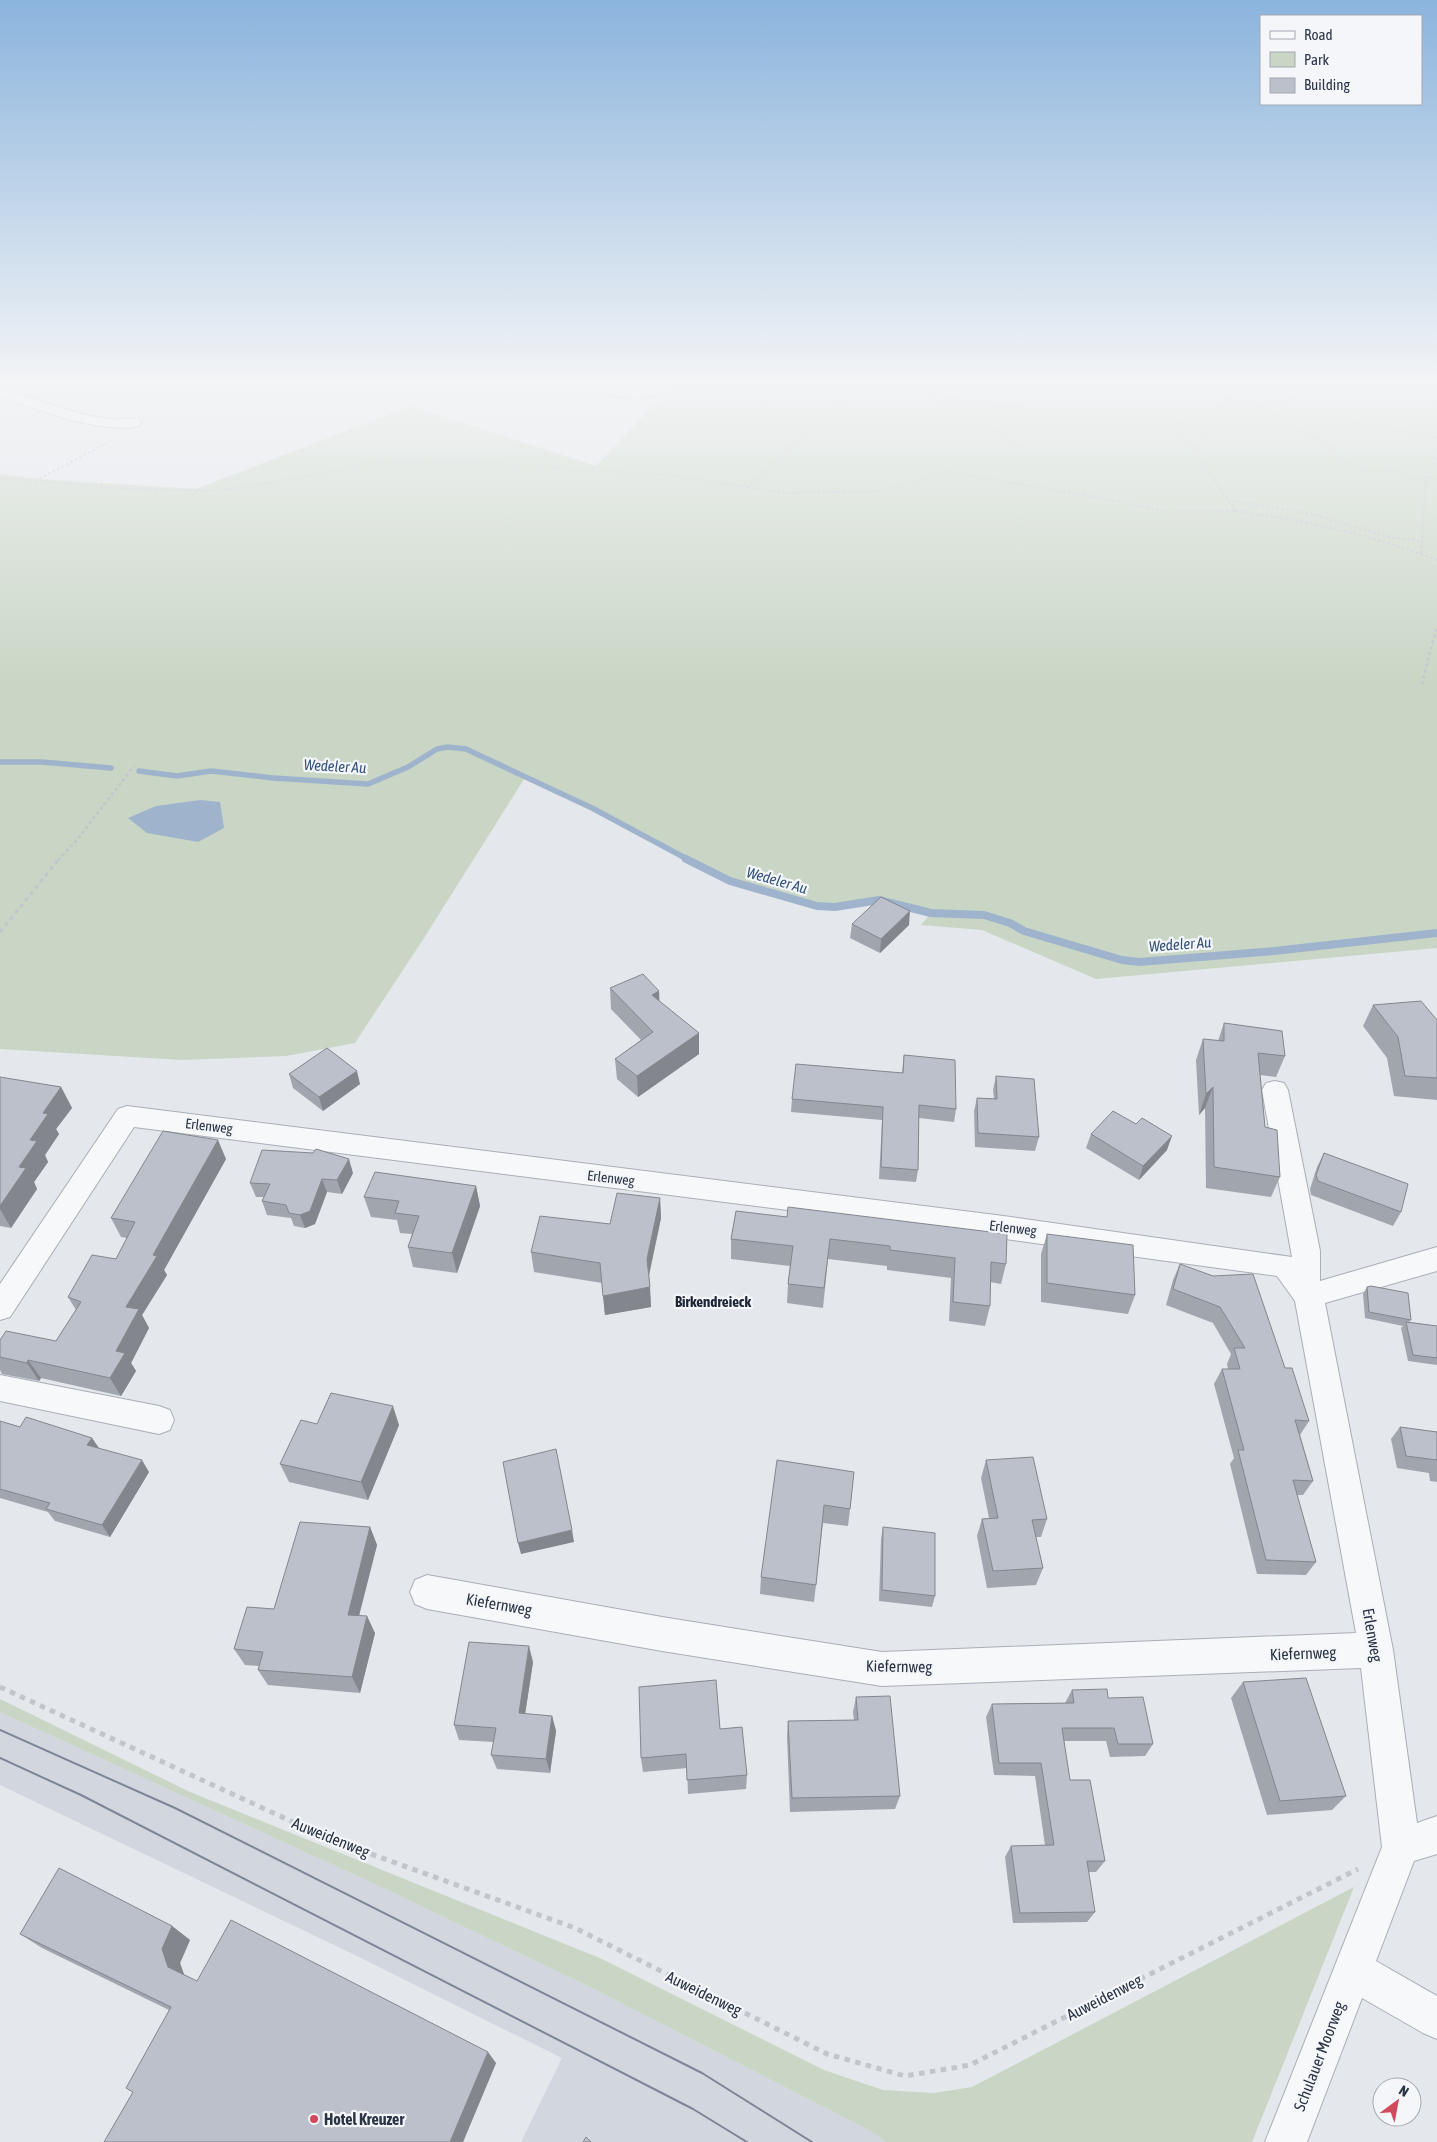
<svg xmlns="http://www.w3.org/2000/svg" width="1437" height="2142" font-family="'Asap Condensed',sans-serif">
	<style>
		.built { fill: #d2d6de }
		.green { fill: #c9d6c5 }
		.water { fill: #9fb4cc }
		.lines { fill: none; stroke-linecap: round; stroke-linejoin: round }
		.stream-far1 { stroke: #9fb4cc; stroke-width: 5.5 }
		.stream { stroke: #9fb4cc; stroke-width: 8 }
		.minor-casing { stroke: #a9aeb7; stroke-width: 2 }
		.path-far3 { stroke: #c2c5cb; stroke-width: 2; stroke-dasharray: 2.5 2.5; stroke-linecap: butt }
		.path-far2 { stroke: #c2c5cb; stroke-width: 2.5; stroke-dasharray: 3 3; stroke-linecap: butt }
		.path-far1 { stroke: #c2c5cb; stroke-width: 3; stroke-dasharray: 4 4; stroke-linecap: butt }
		.path { stroke: #c2c5cb; stroke-width: 5; stroke-dasharray: 5.5 5.5; stroke-linecap: butt }
		.minor { fill: #f7f8fa; fill-rule: evenodd }
		.tram { stroke: #7d8696; stroke-width: 2 }
		.wall { fill: #a1a5ae }
		.shaded-wall { fill: #83868d }
		.building { fill: #bbc0ca; stroke: #83868d }
		.poi-dot { fill: #d1495b; stroke: #f4f6f9; stroke-width: 2 }
		.labels { text-anchor: middle; dominant-baseline: central; stroke-width: 4.5; stroke-linejoin: round; paint-order: stroke }
		.street-label { font-size: 14px; fill: #2b3445; stroke: #f4f6f9 }
		.water-label { font-size: 15px; font-style: italic; fill: #34527a; stroke: #f4f6f9 }
		.neighbourhood-label { font-size: 15px; font-weight: bold; fill: #1d2536; stroke: #f4f6f9 }
		.near-street-label { font-size: 16px; fill: #2b3445; stroke: #f4f6f9 }
		.near-poi-label { font-size: 16px; font-weight: bold; fill: #2b3445; stroke: #f4f6f9; text-anchor: start }
	</style>
	<rect width="100%" height="100%" fill="#e4e7ec"/>
	<path class="built" d="M0,1712L379,1886L590,1987L863,2127L887,2142H521L562,2058L355,1955L0,1785Z"/>
	<g class="green">
		<path d="M675,383H1437V948L1096,979L982,930L921,925L931,913L879,900L835,907L817,906L730,881L672,852L592,808L526,776L424,938L355,1043L286,1056L182,1060L0,1049V474L39,479L196,489L411,406L596,466Z"/>
		<path d="M0,1699L190,1792L602,1959L824,2070L883,2090L934,2093L972,2087L1354,1887L1252,2142H887L863,2127L590,1987L379,1886L0,1712Z"/>
	</g>
	<path class="water" d="M200,800L220,802L224,828L198,842L147,833L128,818L156,806Z"/>
	<g class="lines">
		<g class="stream-far1">
			<path d="M0,762H42L111,768"/>
			<path d="M139,771L177,776L211,771L273,778L368,784L408,767L437,749L448,747L466,749L592,808L689,860"/>
		</g>
		<path class="stream" d="M686,859L730,881L817,906L835,907L879,900L931,913L984,915L1010,923L1024,931L1122,960L1139,962L1274,951L1437,933"/>
		<g class="minor-casing">
			<g id="minor">
				<path d="M517,383H543L541,386L522,390L517,389L515,386Z"/>
				<path d="M571,383H594L624,389L654,386L661,390C647,407 591,391 573,386Z"/>
				<path d="M0,389C36,398 71,414 108,419C118,421 129,417 139,420L141,423L139,426C102,435 37,409 0,397Z"/>
				<path d="M1275,1081L1284,1083L1288,1090L1320,1251V1281L1437,1247V1271L1325,1303L1393,1650L1417,1823L1437,1816V1854L1414,1861L1376,1961L1437,1996V2039L1423,2033L1362,1998L1307,2142H1265L1382,1847L1361,1668L882,1686L662,1651L427,1609L415,1604L410,1592L415,1580L427,1575L662,1617L882,1652L1356,1633L1295,1301L1277,1276L851,1218L134,1127L10,1317L0,1320V1284L118,1109L127,1106L996,1215L1292,1257L1262,1090L1266,1083Z"/>
				<path d="M0,1375L159,1406L170,1410L174,1420L170,1430L159,1434L0,1401Z"/>
			</g>
		</g>
		<g class="path-far3">
			<path d="M854,383L982,404L1152,423L1153,418L1184,423L1214,413"/>
			<path d="M1146,383L1437,438"/>
			<path d="M935,399L957,405L1018,446"/>
			<path d="M1261,404L1297,398L1338,383"/>
			<path d="M1261,406L1288,425L1307,435L1320,439L1330,447L1335,456L1356,469L1393,471L1418,479L1426,478L1421,554"/>
			<path d="M1184,423L1182,436L1196,454"/>
			<path d="M1437,458L1426,478L1437,479"/>
			<path d="M0,478L129,489L208,491L242,488L381,462L442,461L667,475L748,487L862,383"/>
			<path d="M35,481L111,441"/>
			<path d="M748,487L784,493L882,491L947,472L1112,500L1168,512L1236,511L1196,454L1214,413L1227,398"/>
			<path d="M1227,500L1312,514L1388,537L1416,540L1422,545"/>
			<path d="M1236,511C1305,521 1372,535 1437,560"/>
		</g>
		<g class="path-far2">
			<path d="M1422,684L1437,625"/>
			<path d="M58,860L76,841L134,766"/>
		</g>
		<path class="path-far1" d="M0,932L59,859"/>
		<path class="path" d="M0,1687L330,1839L575,1928L827,2054L905,2076L970,2065L1358,1869"/>
		<use href="#minor" class="minor"/>
		<g class="tram">
			<path d="M0,1730L175,1808L702,2073L812,2142"/>
			<path d="M0,1758L81,1795L693,2109L747,2142"/>
		</g>
	</g>
	<g class="wall">
		<path d="M852,924L909,925L880,953L850,938Z"/>
		<path d="M610,988L659,991V1001L699,1054L638,1097L617,1079L615,1059L641,1040L611,1009Z"/>
		<path d="M1373,1005L1437,1020V1100L1394,1096L1387,1058L1363,1026Z"/>
		<path d="M1224,1023L1285,1056L1276,1077L1260,1075L1265,1127L1280,1177L1271,1197L1206,1188L1205,1108L1199,1115L1196,1060L1203,1039L1218,1041Z"/>
		<path d="M904,1055L956,1109L954,1122L919,1118L918,1170L916,1182L879,1179L882,1120L791,1112L792,1099L902,1073Z"/>
		<path d="M289,1074L360,1084L323,1111L293,1088Z"/>
		<path d="M996,1076L1039,1137L1035,1151L975,1147L974,1111L977,1098L994,1099L993,1090Z"/>
		<path d="M0,1078L61,1087L72,1108L56,1129L59,1134L45,1155L48,1162L34,1182L37,1189L11,1228L0,1226Z"/>
		<path d="M1091,1134L1167,1150L1139,1180L1086,1148Z"/>
		<path d="M1324,1153L1401,1212L1393,1226L1311,1195L1310,1189L1317,1167Z"/>
		<path d="M226,1159L164,1270L167,1275L142,1315L149,1328L131,1363L136,1371L121,1396L41,1378L39,1381L2,1374L0,1370V1340L56,1341L76,1310L68,1297L116,1259L127,1238L121,1237L111,1218Z"/>
		<path d="M353,1173L342,1194L327,1192L315,1224L305,1228L294,1226L291,1218L267,1215L262,1201L264,1197H256L250,1183Z"/>
		<path d="M476,1186L480,1206L457,1273L413,1267L408,1247L412,1234L400,1233L397,1220L371,1217L364,1197Z"/>
		<path d="M660,1198L661,1218L649,1276L651,1307L605,1315L602,1283L534,1272L531,1252L610,1224Z"/>
		<path d="M736,1211L1006,1264L1001,1284L990,1282V1306L985,1326L949,1321L951,1278L887,1270V1266L828,1259L823,1308L787,1303L788,1284L790,1266L731,1259V1239Z"/>
		<path d="M1047,1234L1135,1295L1128,1314L1041,1302V1254Z"/>
		<path d="M1180,1264L1285,1368L1309,1421L1300,1435L1313,1481L1303,1495H1297L1316,1562L1306,1575L1257,1574L1230,1464L1234,1458L1214,1384L1222,1369H1228L1227,1364L1231,1354L1213,1323L1166,1305L1173,1280Z"/>
		<path d="M1367,1287L1411,1320L1409,1322L1437,1326V1365L1408,1361L1401,1328L1403,1326L1365,1318L1363,1294Z"/>
		<path d="M0,1421L20,1427L92,1438L99,1448L149,1472L110,1537L55,1521L48,1512L0,1498Z"/>
		<path d="M317,1424L399,1425L368,1500L289,1482L280,1464Z"/>
		<path d="M1400,1427L1437,1432V1482L1430,1481L1429,1473L1397,1468L1391,1439Z"/>
		<path d="M986,1460L1047,1519L1041,1537H1036L1043,1568L1036,1585L987,1588L977,1536L982,1519L989,1518L981,1478Z"/>
		<path d="M854,1472L850,1509L848,1526L823,1523L814,1602L760,1594L761,1577Z"/>
		<path d="M370,1527L377,1545L359,1616L375,1633L360,1693L268,1685L258,1670L259,1666L245,1665L234,1649L274,1609Z"/>
		<path d="M883,1527L935,1596L932,1607L879,1601L881,1539Z"/>
		<path d="M533,1662L525,1714L552,1716L556,1731L550,1773L497,1769L491,1755L494,1742L459,1740L454,1725Z"/>
		<path d="M1243,1682L1346,1796L1332,1810L1267,1815L1231,1698Z"/>
		<path d="M1072,1690L1108,1698L1153,1744L1145,1756L1110,1757L1106,1741H1064L1070,1780L1105,1861L1096,1872H1088L1095,1912L1087,1922L1013,1923L1005,1857L1011,1846L1045,1845L1035,1776L994,1775L986,1717L992,1704L1065,1703Z"/>
		<path d="M856,1697L900,1796L895,1809L790,1812L787,1736L788,1721L854,1720L853,1712Z"/>
		<path d="M720,1729L747,1775L746,1789L688,1794L687,1768L643,1772L641,1758Z"/>
		<path d="M172,1926L190,1940L180,1963L184,1975L197,1981L496,2063L463,2142H104L133,2092L169,2010L42,1948L20,1934Z"/>
	</g>
	<g class="shaded-wall">
		<path d="M910,911L909,925L880,953L881,939Z"/>
		<path d="M659,991L660,1012L652,995Z"/>
		<path d="M699,1033V1054L638,1097L637,1076Z"/>
		<path d="M357,1071L360,1084L323,1111L319,1097Z"/>
		<path d="M61,1087L72,1108L56,1129L59,1134L45,1155L48,1162L34,1182L37,1189L11,1228L0,1209V1206L43,1113Z"/>
		<path d="M1213,1087L1205,1108L1199,1115L1206,1094Z"/>
		<path d="M1172,1136L1167,1150L1139,1180L1143,1166Z"/>
		<path d="M218,1140L226,1159L164,1270L167,1275L142,1315L149,1328L131,1363L136,1371L121,1396L110,1378L126,1307L153,1255Z"/>
		<path d="M349,1159L353,1173L342,1194L337,1180Z"/>
		<path d="M322,1179L327,1192L315,1224L305,1228L300,1215Z"/>
		<path d="M476,1186L480,1206L457,1273L452,1253Z"/>
		<path d="M660,1198L661,1218L648,1279L647,1259Z"/>
		<path d="M650,1287L651,1307L605,1315L603,1296Z"/>
		<path d="M28,1360L41,1378L39,1381L27,1363Z"/>
		<path d="M393,1406L399,1425L368,1500L361,1482Z"/>
		<path d="M92,1438L100,1450L87,1445Z"/>
		<path d="M142,1460L149,1472L110,1537L102,1525Z"/>
		<path d="M370,1527L377,1545L355,1631L348,1615Z"/>
		<path d="M572,1530L574,1542L521,1554L518,1543Z"/>
		<path d="M367,1616L375,1633L360,1693L352,1677Z"/>
		<path d="M529,1646L533,1662L523,1728L519,1713Z"/>
		<path d="M552,1716L556,1731L550,1773L546,1759Z"/>
		<path d="M172,1926L190,1940L180,1963L186,1980L168,1967L162,1949Z"/>
		<path d="M488,2052L496,2063L463,2142H450Z"/>
	</g>
	<g class="building">
		<path d="M881,897L910,911L881,939L852,924Z"/>
		<path d="M643,974L659,991L652,995L699,1033L637,1076L615,1059L653,1032L610,988Z"/>
		<path d="M1421,1001L1437,1020V1078L1405,1076L1398,1037L1373,1005Z"/>
		<path d="M1224,1023L1282,1031L1285,1056L1258,1053L1265,1127L1277,1130L1280,1177L1214,1167L1213,1087L1206,1094L1203,1039L1224,1041Z"/>
		<path d="M327,1048L357,1071L319,1097L289,1074Z"/>
		<path d="M904,1055L955,1060L956,1109L919,1105L918,1170L881,1167L883,1107L792,1099L796,1064L903,1073Z"/>
		<path d="M996,1076L1034,1079L1039,1137L978,1133L977,1098L997,1099Z"/>
		<path d="M0,1077L61,1087L43,1113L48,1114L30,1140L37,1141L19,1167L26,1168L0,1206Z"/>
		<path d="M1113,1111L1136,1124L1142,1118L1172,1136L1143,1166L1091,1134Z"/>
		<path d="M163,1131L218,1140L153,1255L157,1256L126,1307L139,1309L116,1351L125,1353L110,1378L28,1360L27,1363L0,1357V1340L6,1331L56,1341L81,1302L68,1297L92,1255L116,1259L135,1222L111,1218Z"/>
		<path d="M316,1149L349,1159L337,1180L322,1179L310,1211L300,1215L289,1213L286,1205L262,1201L270,1184L250,1183L262,1150L313,1153Z"/>
		<path d="M1324,1153L1408,1184L1401,1212L1318,1181L1316,1175Z"/>
		<path d="M375,1172L476,1186L452,1253L408,1247L419,1216L395,1213L399,1201L364,1197Z"/>
		<path d="M617,1193L660,1198L647,1259L650,1287L603,1296L600,1263L531,1252L540,1216L610,1224Z"/>
		<path d="M788,1207L1007,1234L1006,1264L991,1262L990,1306L953,1302L955,1258L890,1250V1246L830,1239L824,1288L788,1284L793,1246L731,1239L736,1211L787,1217Z"/>
		<path d="M1047,1234L1133,1245L1135,1295L1047,1283Z"/>
		<path d="M1180,1264L1213,1276L1253,1274L1285,1368H1292L1309,1421L1295,1420L1313,1481L1293,1480L1316,1562L1266,1560L1238,1450H1244L1222,1369H1240L1234,1348H1245L1220,1307L1173,1289Z"/>
		<path d="M1371,1286L1408,1293L1411,1320L1369,1312L1367,1287Z"/>
		<path d="M1406,1322L1437,1326V1358L1413,1355Z"/>
		<path d="M331,1393L393,1406L361,1482L280,1464L301,1420L317,1424Z"/>
		<path d="M26,1417L92,1438L87,1445L142,1460L102,1525L46,1509L50,1503L0,1489V1421L20,1427Z"/>
		<path d="M1400,1427L1437,1432V1460L1406,1456Z"/>
		<path d="M556,1449L572,1530L518,1543L503,1462Z"/>
		<path d="M1033,1457L1047,1519L1032,1520L1043,1568L993,1571L982,1519L998,1518L986,1460Z"/>
		<path d="M777,1460L854,1472L850,1509L824,1505L816,1585L761,1577Z"/>
		<path d="M300,1522L370,1527L348,1615L367,1616L352,1677L258,1670L263,1652L234,1649L247,1607L274,1609Z"/>
		<path d="M883,1527L935,1533V1596L882,1590Z"/>
		<path d="M469,1642L529,1646L519,1713L552,1716L546,1759L491,1755L496,1728L454,1725Z"/>
		<path d="M1306,1678L1346,1796L1280,1801L1243,1682Z"/>
		<path d="M716,1680L720,1729L742,1727L747,1775L687,1780L686,1754L641,1758L639,1687Z"/>
		<path d="M1107,1689L1108,1698L1143,1697L1153,1744H1118L1114,1728H1062L1070,1780H1090L1105,1861H1087L1095,1912L1020,1913L1011,1846L1054,1845L1041,1763H999L992,1704L1074,1703L1072,1690Z"/>
		<path d="M890,1696L900,1796L792,1798L788,1721L858,1720L856,1697Z"/>
		<path d="M59,1868L172,1926L162,1949L168,1967L197,1981L231,1920L488,2052L450,2142H104L133,2092L126,2088L171,2007L20,1934Z"/>
		<path d="M586,2137L591,2142H583Z"/>
	</g>
	<linearGradient id="sky" x2="0" y2="1"><stop stop-color="#8bb4dd"/><stop offset="0.56" stop-color="#f3f4f6"/><stop offset="1" stop-color="#f3f4f6" stop-opacity="0"/></linearGradient>
	<rect width="1437" height="683" fill="url(#sky)"/>
	<circle class="poi-dot" cx="314" cy="2119" r="5"/>
	<g class="labels">
		<g class="street-label">
			<text transform="translate(209 1126) rotate(7)">Erlenweg</text>
			<text transform="translate(611 1178) rotate(7)">Erlenweg</text>
			<text transform="translate(1013 1228) rotate(7)">Erlenweg</text>
		</g>
		<g class="water-label">
			<text transform="translate(335 766) rotate(3)">Wedeler Au</text>
			<text transform="translate(777 880) rotate(16)">Wedeler Au</text>
			<text transform="translate(1180 944) rotate(-4)">Wedeler Au</text>
		</g>
		<g class="neighbourhood-label">
			<text x="713" y="1301">Birkendreieck</text>
		</g>
		<g class="near-street-label">
			<text transform="translate(499 1604) rotate(10)">Kiefernweg</text>
			<text transform="translate(1373 1635) rotate(80)">Erlenweg</text>
			<text transform="translate(1303 1653) rotate(-2)">Kiefernweg</text>
			<text transform="translate(899 1666) rotate(1)">Kiefernweg</text>
			<text transform="translate(331 1837) rotate(22)">Auweidenweg</text>
			<text transform="translate(704 1993) rotate(26)">Auweidenweg</text>
			<text transform="translate(1104 1997) rotate(-27)">Auweidenweg</text>
			<text transform="translate(1319 2056) rotate(-69)">Schulauer Moorweg</text>
		</g>
		<g class="near-poi-label">
			<text x="324" y="2119">Hotel Kreuzer</text>
		</g>
	</g>
	<rect x="1260" y="15" width="162" height="90" fill="#f4f6f9" stroke="#a4a8b1"/>
	<rect x="1270" y="31" width="25" height="8" fill="#f7f8fa" stroke="#a4a8b1"/>
	<text x="1304" y="40" font-size="15" fill="#2b3445">Road</text>
	<rect x="1270" y="52" width="25" height="15" fill="#c9d6c5" stroke="#a4a8b1"/>
	<text x="1304" y="65" font-size="15" fill="#2b3445">Park</text>
	<rect x="1270" y="78" width="25" height="15" fill="#bbc0ca" stroke="#a4a8b1"/>
	<text x="1304" y="90" font-size="15" fill="#2b3445">Building</text>
	<g transform="translate(1397 2102) rotate(32)"><circle r="24" fill="#f4f6f9" stroke="#a4a8b1"/>
	<path d="M0-4L9 19L0 12L-9 19Z" fill="#d1495b"/>
	<text y="-8" font-size="14" font-weight="bold" text-anchor="middle" fill="#2b3445">N</text>
	</g>
</svg>
